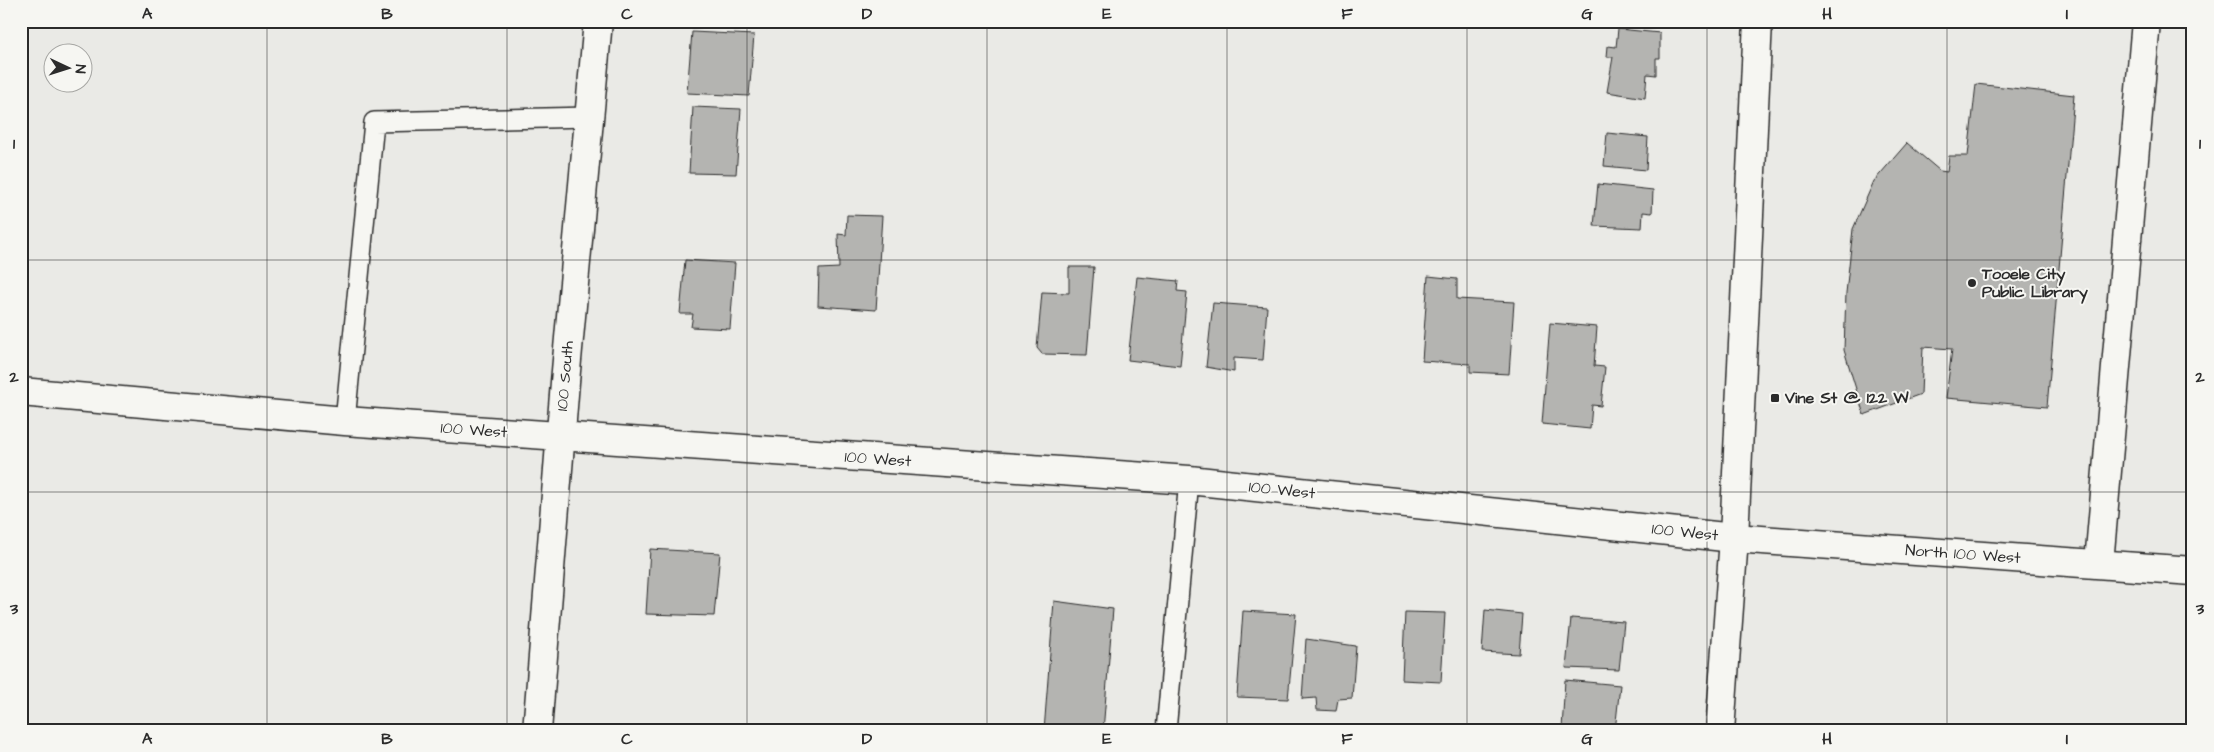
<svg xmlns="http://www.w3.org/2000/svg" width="2214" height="752" font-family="'Architects Daughter',sans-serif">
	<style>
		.building { fill: #b4b4b1; stroke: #2b2b2b }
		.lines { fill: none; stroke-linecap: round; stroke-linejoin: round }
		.lane-casing { stroke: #2b2b2b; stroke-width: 22 }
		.street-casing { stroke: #2b2b2b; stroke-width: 31 }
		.secondary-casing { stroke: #2b2b2b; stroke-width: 31 }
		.lane { stroke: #f6f6f2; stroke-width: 19 }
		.street { stroke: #f6f6f2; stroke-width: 28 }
		.secondary { stroke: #f6f6f2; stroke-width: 28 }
		.grid { fill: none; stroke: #2b2b2b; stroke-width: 1; stroke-opacity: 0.55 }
		.poi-dot { fill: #2b2b2b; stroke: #f6f6f2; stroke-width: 2 }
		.labels { text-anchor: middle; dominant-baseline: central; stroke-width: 4; stroke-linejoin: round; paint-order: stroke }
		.poi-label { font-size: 16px; font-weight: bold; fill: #2b2b2b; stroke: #f6f6f2; text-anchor: start }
		.street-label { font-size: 16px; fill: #2b2b2b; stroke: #f6f6f2 }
		.neatline { fill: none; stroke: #2b2b2b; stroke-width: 2 }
		.grid-label { font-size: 16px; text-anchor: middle; font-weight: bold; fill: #2b2b2b }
	</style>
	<rect width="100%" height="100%" fill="#eaeae6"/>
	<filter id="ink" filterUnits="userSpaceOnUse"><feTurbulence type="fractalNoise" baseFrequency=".02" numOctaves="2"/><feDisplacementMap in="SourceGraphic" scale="10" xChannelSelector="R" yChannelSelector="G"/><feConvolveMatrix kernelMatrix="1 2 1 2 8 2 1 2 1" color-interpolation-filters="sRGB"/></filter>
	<g filter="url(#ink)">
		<g class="building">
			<path d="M1618,29L1660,33V58H1656V75L1647,74L1645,98L1607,92L1613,57H1607L1608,46L1616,47Z"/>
			<path d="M692,32L754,35L749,96L687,93Z"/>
			<path d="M1976,84L2074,95L2047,407L1946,398L1952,349L1923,347L1921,394L1864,415L1844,350L1846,293L1853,229L1874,181L1907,143L1940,171L1947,172L1949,156H1968Z"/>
			<path d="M693,107L741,109L736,174L689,173Z"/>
			<path d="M1607,133L1648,137L1646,170L1604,166Z"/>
			<path d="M1598,184L1653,190L1652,213L1643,212L1642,228L1594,226Z"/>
			<path d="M847,215L882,216L876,310L818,306L819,269L839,268L838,234L846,235Z"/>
			<path d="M685,260L735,263L730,329L691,327L693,314H680Z"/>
			<path d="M1069,267H1094L1087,355L1042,354L1037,348L1042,292L1069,293Z"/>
			<path d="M1428,276L1457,279V299L1514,302L1509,374L1470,372V364L1422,361Z"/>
			<path d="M1137,277L1178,281L1177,291L1187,292L1180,366L1128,360Z"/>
			<path d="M1213,303L1267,307L1263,360L1234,358V372L1206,367Z"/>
			<path d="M1550,323L1597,327L1594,366L1605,367L1601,406L1592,405L1590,429L1542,424Z"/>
			<path d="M650,549L720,553L714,616L646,614Z"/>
			<path d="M1054,601L1113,609L1103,731H1044Z"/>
			<path d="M1485,610L1522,614L1519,654L1482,652Z"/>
			<path d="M1243,611L1296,614L1288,699L1237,697Z"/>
			<path d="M1405,612L1445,613L1441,682L1402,680Z"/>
			<path d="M1571,618L1624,622L1619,670L1566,668Z"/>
			<path d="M1306,639L1356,646L1352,698L1338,699L1336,711L1317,710L1316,698L1302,699Z"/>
			<path d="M1565,680L1620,685L1615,731L1562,729Z"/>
			<path d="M2187,722L2193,723V731H2186Z"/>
		</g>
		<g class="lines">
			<g class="lane-casing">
				<g id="lane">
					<path d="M345,421L374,122L589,117"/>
					<path d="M1166,731L1189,480"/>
				</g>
			</g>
			<g class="street-casing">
				<g id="street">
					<path d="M21,392L345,421L1189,480L1734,538L2193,571"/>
					<path d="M2099,563L2146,21"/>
					<path d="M537,731L565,382L598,21"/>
				</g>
			</g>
			<g class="secondary-casing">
				<path id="secondary" d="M1720,731L1734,538L1758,21"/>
			</g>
			<use href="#lane" class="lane"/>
			<use href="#street" class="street"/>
			<use href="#secondary" class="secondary"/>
		</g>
	</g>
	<path class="grid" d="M267,21V731M507,21V731M747,21V731M987,21V731M1227,21V731M1467,21V731M1707,21V731M1947,21V731M21,260H2193M21,492H2193"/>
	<g class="poi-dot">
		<circle cx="1972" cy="283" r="5"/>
		<rect x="1770" y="393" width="10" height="10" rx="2.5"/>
	</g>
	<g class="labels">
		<g class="poi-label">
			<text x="1982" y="274">Tooele City<tspan x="1982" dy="18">Public Library</tspan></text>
			<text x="1785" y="398">Vine St @ 122 W</text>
		</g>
		<g class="street-label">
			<text transform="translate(565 376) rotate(-85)">100 South</text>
			<text transform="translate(474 430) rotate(4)">100 West</text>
			<text transform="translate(878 459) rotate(4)">100 West</text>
			<text transform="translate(1282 490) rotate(6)">100 West</text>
			<text transform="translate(1685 532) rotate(6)">100 West</text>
			<text transform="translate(1963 554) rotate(4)">North 100 West</text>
		</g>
	</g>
	<rect width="2214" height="752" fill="none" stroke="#f6f6f2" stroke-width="55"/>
	<g transform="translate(68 68) rotate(94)"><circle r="24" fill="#f6f6f2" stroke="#a5a5a2"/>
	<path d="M0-4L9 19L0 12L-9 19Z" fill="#2b2b2b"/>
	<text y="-8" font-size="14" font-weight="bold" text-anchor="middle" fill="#2b2b2b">N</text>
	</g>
	<rect x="28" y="28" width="2158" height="696" class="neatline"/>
	<g class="grid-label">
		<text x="147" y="19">A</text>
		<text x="387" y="19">B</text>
		<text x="627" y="19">C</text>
		<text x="867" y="19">D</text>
		<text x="1107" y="19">E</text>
		<text x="1347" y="19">F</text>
		<text x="1587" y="19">G</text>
		<text x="1827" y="19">H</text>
		<text x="2067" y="19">I</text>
		<text x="14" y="149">1</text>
		<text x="2200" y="149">1</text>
		<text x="14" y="382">2</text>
		<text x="2200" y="382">2</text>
		<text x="14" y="614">3</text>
		<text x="2200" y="614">3</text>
		<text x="147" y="744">A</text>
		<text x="387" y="744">B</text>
		<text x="627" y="744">C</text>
		<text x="867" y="744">D</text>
		<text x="1107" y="744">E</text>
		<text x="1347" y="744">F</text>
		<text x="1587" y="744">G</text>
		<text x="1827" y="744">H</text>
		<text x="2067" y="744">I</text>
	</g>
</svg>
